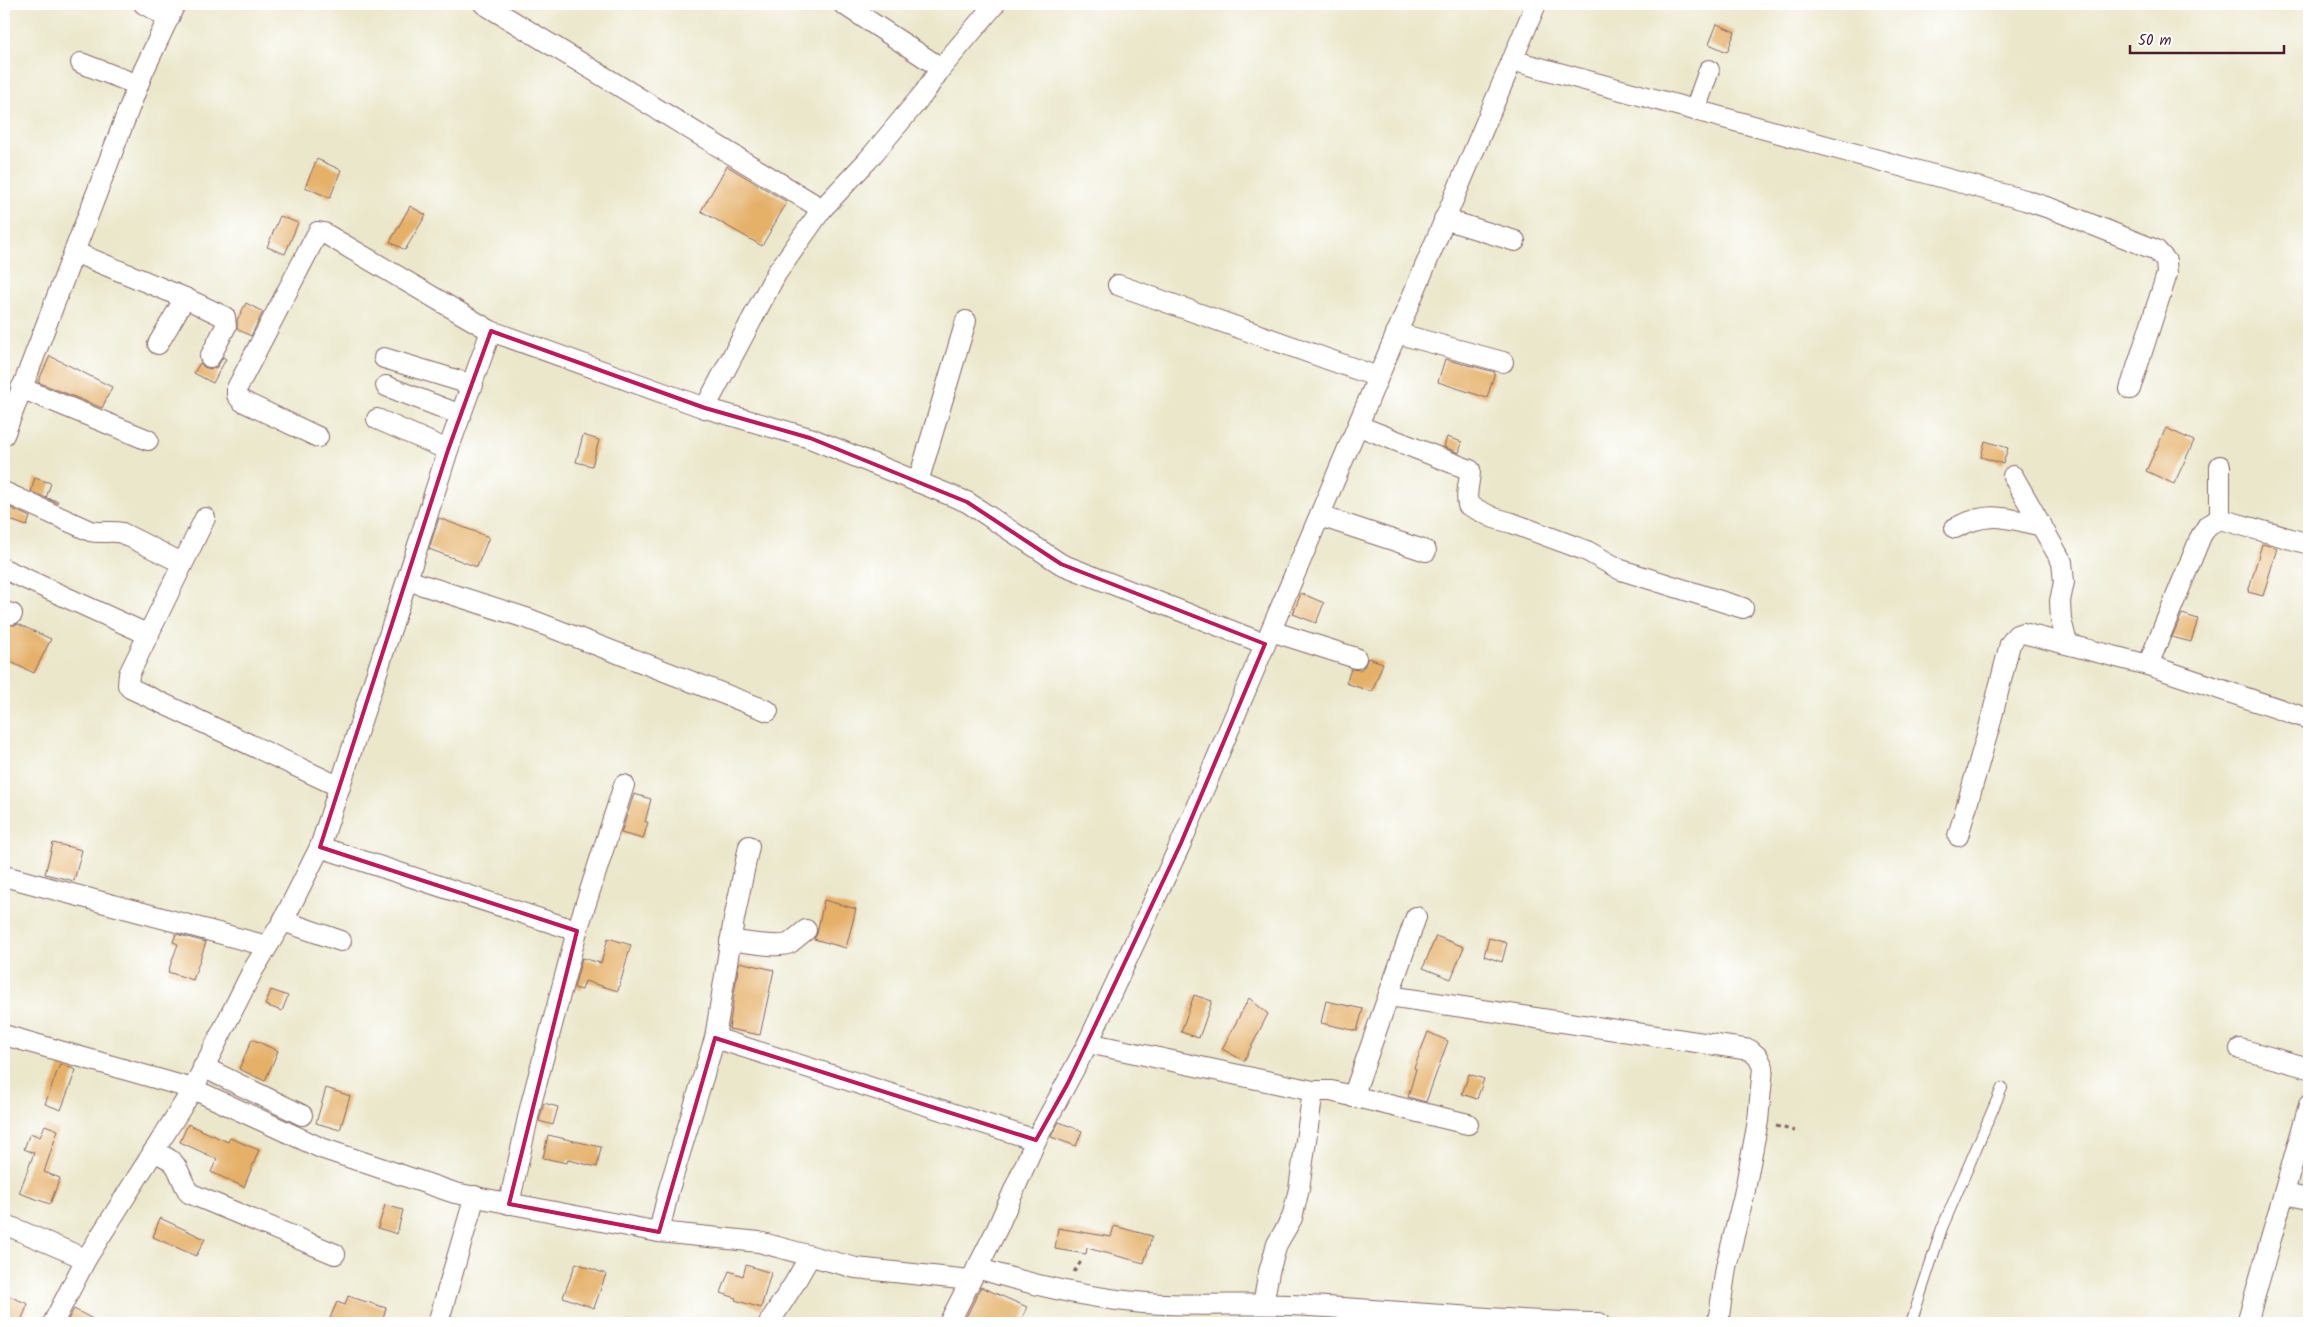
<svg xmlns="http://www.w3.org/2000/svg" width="2313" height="1327" font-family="Kalam,sans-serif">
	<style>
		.building { fill: #e5b169 }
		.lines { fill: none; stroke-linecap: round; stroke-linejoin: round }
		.lane-casing { stroke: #826563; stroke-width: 12 }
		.street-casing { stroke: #826563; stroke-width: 22 }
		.path { stroke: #826563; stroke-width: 3; stroke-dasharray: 4 4; stroke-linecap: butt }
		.lane { stroke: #fff; stroke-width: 10 }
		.street { stroke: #fff; stroke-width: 20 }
		.marked { fill: none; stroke: #c2185b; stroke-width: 4; stroke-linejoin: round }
	</style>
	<rect width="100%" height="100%" fill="#fff"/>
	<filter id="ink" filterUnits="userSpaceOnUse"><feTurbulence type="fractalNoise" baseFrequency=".02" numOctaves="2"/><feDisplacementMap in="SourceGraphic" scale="10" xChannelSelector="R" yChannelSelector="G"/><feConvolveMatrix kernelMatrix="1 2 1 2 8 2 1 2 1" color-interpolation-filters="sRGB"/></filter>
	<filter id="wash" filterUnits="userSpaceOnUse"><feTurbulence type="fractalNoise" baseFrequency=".0096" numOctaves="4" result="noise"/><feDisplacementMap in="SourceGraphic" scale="20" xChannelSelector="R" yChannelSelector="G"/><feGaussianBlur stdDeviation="1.12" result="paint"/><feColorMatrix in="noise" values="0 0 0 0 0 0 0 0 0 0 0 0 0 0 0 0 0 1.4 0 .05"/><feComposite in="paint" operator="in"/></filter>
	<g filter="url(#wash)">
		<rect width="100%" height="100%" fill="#ebe7cb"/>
		<g id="blocks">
			<g class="building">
				<path d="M1717,24L1735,32L1727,52L1709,44Z"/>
				<path d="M317,159L341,170L330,198L305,187Z"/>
				<path d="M727,166L787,202L762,246L701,211Z"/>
				<path d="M410,206L426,215L405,250L390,242Z"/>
				<path d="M280,216L298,223L285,254L267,247Z"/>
				<path d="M246,303L263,312L251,336L237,329V320Z"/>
				<path d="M50,356L112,387L102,408L38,382Z"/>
				<path d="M223,357L226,359L213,383L194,373L200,363L204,367L211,369L217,367Z"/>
				<path d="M1445,359L1495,372L1487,398L1438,382Z"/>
				<path d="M2166,428L2194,441L2174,484L2146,471Z"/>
				<path d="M583,435L599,440L592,466L576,462Z"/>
				<path d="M1447,437L1462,442L1459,453L1444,447Z"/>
				<path d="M1985,441L2008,448L2003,464L1981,457Z"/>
				<path d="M35,478L51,483L46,498L58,501L57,503L31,491Z"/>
				<path d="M4,505L30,517L27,526L4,518Z"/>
				<path d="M439,518L489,537L477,567L429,549Z"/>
				<path d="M2262,544L2277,548L2263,596L2248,592Z"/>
				<path d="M1301,593L1324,603L1316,623L1293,614Z"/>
				<path d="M2182,614L2198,619L2191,642L2172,637Z"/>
				<path d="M4,624L15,625L18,624L51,639L34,673L4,659Z"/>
				<path d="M1368,658L1383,663L1372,692L1346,683L1351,669L1360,670L1364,667Z"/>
				<path d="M634,794L651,799L645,822H648L643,839L621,833Z"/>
				<path d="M53,843L82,850L74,881L45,874Z"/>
				<path d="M824,900L856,909L846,948L814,939L817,934Z"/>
				<path d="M176,934L206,942L193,980L168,972L178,944L173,942Z"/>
				<path d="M1436,936L1464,947L1451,979L1423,968Z"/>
				<path d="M608,938L631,945L618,991L585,981L582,990L574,988L582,958L601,963Z"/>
				<path d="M1489,938L1507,943L1502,962L1484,956Z"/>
				<path d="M739,962L774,970L760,1035L729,1029Z"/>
				<path d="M271,990L288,996L282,1011L265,1005Z"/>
				<path d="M1194,995L1212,1001L1199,1038L1181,1032Z"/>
				<path d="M1249,998L1268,1014L1244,1061L1222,1049Z"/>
				<path d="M1326,1001L1363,1009L1357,1031L1321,1023Z"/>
				<path d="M1428,1032L1448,1041L1426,1102L1408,1097L1416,1069L1414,1068Z"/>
				<path d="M252,1039L278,1051L265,1081L239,1069Z"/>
				<path d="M60,1064L76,1070L61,1110L45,1104Z"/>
				<path d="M1469,1074L1484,1079L1477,1099L1462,1094Z"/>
				<path d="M326,1088L350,1096L340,1130L316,1123Z"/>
				<path d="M544,1103L558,1107L553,1125L539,1121Z"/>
				<path d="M1059,1122L1082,1131L1076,1146L1051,1137Z"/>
				<path d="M188,1124L228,1142L230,1138L259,1150L244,1187L211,1172L217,1159L180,1142Z"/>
				<path d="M45,1125L58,1130L44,1172L60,1178L50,1204L19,1193L34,1153L24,1149L30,1133L40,1137Z"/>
				<path d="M548,1135L601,1147L597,1167L568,1160L567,1163L543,1158Z"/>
				<path d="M385,1205L403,1210L397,1234L378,1228Z"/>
				<path d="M160,1218L205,1239L196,1256L153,1237Z"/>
				<path d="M1114,1226L1152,1236L1144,1263L1087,1248L1086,1254L1055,1249L1058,1228L1111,1237Z"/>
				<path d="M576,1263L606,1274L594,1308L563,1297Z"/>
				<path d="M746,1265L771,1273L761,1308L735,1300L736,1298L721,1293L729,1271L743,1276Z"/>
				<path d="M981,1287L1027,1307L1020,1323H963Z"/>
				<path d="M4,1294L28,1304L20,1323H4Z"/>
				<path d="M348,1296L386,1308L382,1323H345L330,1318L337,1302L345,1305Z"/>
				<path d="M74,1309L100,1323H66Z"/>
			</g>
		</g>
	</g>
	<g filter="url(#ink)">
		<use href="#blocks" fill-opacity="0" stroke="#826563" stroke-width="1"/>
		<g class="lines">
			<g class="lane-casing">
				<path id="lane" d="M1911,1323L1942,1228L2002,1088"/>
			</g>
			<g class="street-casing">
				<g id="street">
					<path d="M144,4L169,18"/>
					<path d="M484,4L822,209"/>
					<path d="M843,4L941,68"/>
					<path d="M1511,60L2025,200L2055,210L2156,250L2166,261L2167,274L2130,389"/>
					<path d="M81,63L138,85"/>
					<path d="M1695,110L1709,70"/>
					<path d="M1444,219L1515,241"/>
					<path d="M74,252L185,298L225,317L226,326L210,357"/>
					<path d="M1118,285L1378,377"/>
					<path d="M1396,333L1503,362"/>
					<path d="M158,344L185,298"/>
					<path d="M384,358L473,385"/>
					<path d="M386,386L461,415"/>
					<path d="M21,388L148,440"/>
					<path d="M705,408L776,274L822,209L868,160L924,93L941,68L995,4"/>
					<path d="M377,419L448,450"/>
					<path d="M1359,426L1470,470C1470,483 1465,492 1468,505L1494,518L1512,523L1587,551L1621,570L1743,608"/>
					<path d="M4,435L143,72L175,4"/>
					<path d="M318,437L242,401L237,395V388L318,232L324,233L491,331L705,408L810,438L967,502L1061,564L1265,644"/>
					<path d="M2013,476L2062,562L2064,582L2060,601L2061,620L2067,643"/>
					<path d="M918,482L966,321"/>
					<path d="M4,492L90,531C102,534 110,530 122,533L182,563"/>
					<path d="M1320,516L1426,551"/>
					<path d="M205,518L129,674L128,685L130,688L340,787"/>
					<path d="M2220,519V466"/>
					<path d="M1955,528C1988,510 2007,518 2042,526"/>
					<path d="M4,569L149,635"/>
					<path d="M407,580L529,619L768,711"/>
					<path d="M4,612L12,614"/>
					<path d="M1271,631L1356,658"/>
					<path d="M2148,665L2201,536L2208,525L2220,519L2309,544"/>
					<path d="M1958,836L1989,728L2010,644L2017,635L2023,633L2148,665L2309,719"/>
					<path d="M320,847L577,931"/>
					<path d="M4,876L267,946"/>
					<path d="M283,921L341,941"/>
					<path d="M730,941C745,941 778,949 790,943C795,939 801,934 806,930"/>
					<path d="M1389,996L1750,1050L1758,1057L1763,1067L1758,1121L1744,1195L1726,1267L1718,1323"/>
					<path d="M4,1035L193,1089L321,1148L455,1193L659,1232L759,1242L856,1268L970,1280"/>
					<path d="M715,1038L1036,1140"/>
					<path d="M1088,1043L1313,1091H1331L1468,1124"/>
					<path d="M2240,1049L2309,1068"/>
					<path d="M203,1067L302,1115"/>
					<path d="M1353,1097L1416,917"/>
					<path d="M153,1152C183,1162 175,1170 189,1193L335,1254"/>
					<path d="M2284,1194L2309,1199"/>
					<path d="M509,1204L531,1104L577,931L624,785"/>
					<path d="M4,1224L86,1259"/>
					<path d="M659,1232L669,1189L715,1038L734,919L749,846"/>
					<path d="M977,1268C1022,1282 1070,1294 1117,1300C1174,1308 1233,1303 1290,1305C1393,1310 1496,1321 1599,1323"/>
					<path d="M1263,1304L1269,1272L1277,1244L1292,1218L1299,1189L1313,1091"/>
					<path d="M770,1321L794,1284L810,1256"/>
					<path d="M53,1323L86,1259L193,1089L253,970L283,921L320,847L407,580L448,450L491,331"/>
					<path d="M438,1323L475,1196"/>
					<path d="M949,1323L997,1229L1036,1140L1088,1043L1181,843L1536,4"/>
					<path d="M2247,1323L2309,1105"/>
				</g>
			</g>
			<g class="path">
				<path d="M1776,1126L1795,1131"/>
				<path d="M1074,1272L1082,1260"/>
			</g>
			<use href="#lane" class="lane"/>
			<use href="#street" class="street"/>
		</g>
	</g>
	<path class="marked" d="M491,331L705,408L810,438L967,502L1061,564L1265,644L1181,843L1068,1083L1036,1140L715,1038L659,1232L509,1204L577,931L320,847L448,450Z"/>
	<rect width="2313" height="1327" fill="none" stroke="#fff" stroke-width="20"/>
	<path d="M2130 45v8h154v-8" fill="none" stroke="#4a1f2b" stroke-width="2.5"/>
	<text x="2138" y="45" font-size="15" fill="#4a1f2b" stroke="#ffffff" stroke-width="4" paint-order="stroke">50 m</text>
</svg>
